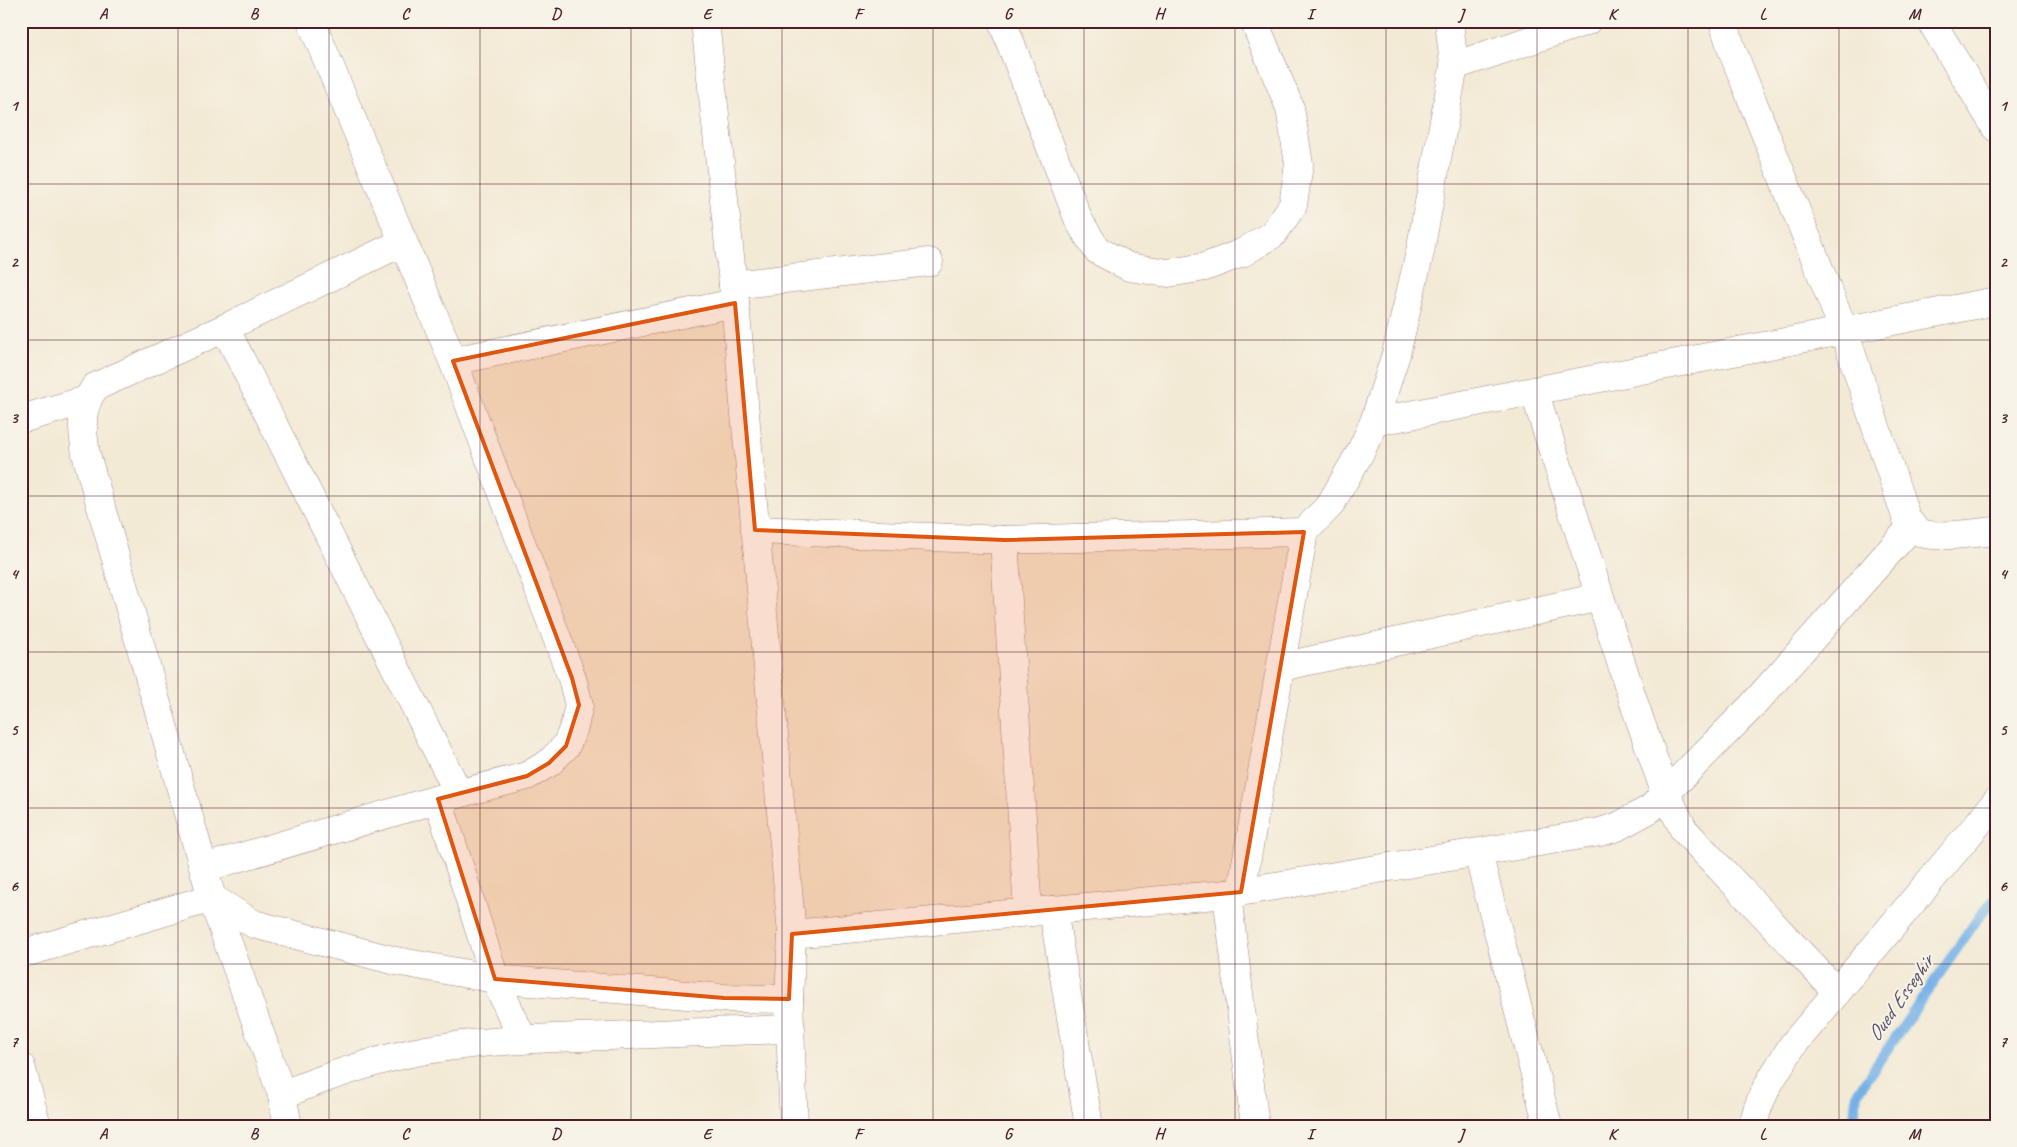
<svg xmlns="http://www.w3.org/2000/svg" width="2017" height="1147" font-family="Caveat,sans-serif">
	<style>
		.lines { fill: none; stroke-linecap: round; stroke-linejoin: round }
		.stream { stroke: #75b1e7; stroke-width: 10 }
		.street-casing { stroke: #9e8480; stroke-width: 29 }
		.street { stroke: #fff; stroke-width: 28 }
		.marked { fill: #e0560e; fill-opacity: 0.2; stroke: #e0560e; stroke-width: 4; stroke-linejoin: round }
		.grid { fill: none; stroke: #4a1f2b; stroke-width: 1; stroke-opacity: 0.55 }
		.labels { text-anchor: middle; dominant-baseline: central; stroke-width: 4; stroke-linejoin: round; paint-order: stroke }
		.water-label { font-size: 21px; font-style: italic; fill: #59526d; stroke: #f7f3e8 }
		.neatline { fill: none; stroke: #4a1f2b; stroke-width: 2 }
		.grid-label { font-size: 16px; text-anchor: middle; font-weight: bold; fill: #4a1f2b }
	</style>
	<rect width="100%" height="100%" fill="#f7f3e8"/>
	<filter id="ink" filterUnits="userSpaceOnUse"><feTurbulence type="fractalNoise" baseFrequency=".02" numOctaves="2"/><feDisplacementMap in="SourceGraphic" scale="10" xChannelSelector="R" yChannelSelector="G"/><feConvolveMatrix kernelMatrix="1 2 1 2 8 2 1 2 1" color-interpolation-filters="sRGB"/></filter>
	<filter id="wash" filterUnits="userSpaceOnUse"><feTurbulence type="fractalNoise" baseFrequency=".0096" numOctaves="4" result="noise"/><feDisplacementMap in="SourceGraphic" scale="20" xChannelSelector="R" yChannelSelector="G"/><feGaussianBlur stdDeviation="1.12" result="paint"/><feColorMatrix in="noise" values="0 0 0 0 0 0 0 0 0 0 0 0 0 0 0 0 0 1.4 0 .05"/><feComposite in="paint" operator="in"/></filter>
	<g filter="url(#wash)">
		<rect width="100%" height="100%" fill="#f3ead5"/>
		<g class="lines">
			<path class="stream" d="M1853,1126L1857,1093L1981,914L1996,899"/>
		</g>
	</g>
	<g filter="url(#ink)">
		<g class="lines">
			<g class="street-casing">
				<g id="street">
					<path d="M705,21L735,303L792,934L789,999L794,1126"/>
					<path d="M1002,21L1079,221L1097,250L1129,267L1168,273L1205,267L1242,253L1273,234L1293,205L1299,164L1290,108L1254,21"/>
					<path d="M1723,21L1732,50L1844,331L1906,517C1910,523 1914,530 1922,533C1936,539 1979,532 1996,531"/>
					<path d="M1931,21L1996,128"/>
					<path d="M1454,66L1587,21"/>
					<path d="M733,285L929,262"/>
					<path d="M225,328L459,794"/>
					<path d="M453,361L735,303"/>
					<path d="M1534,391L1635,706L1665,792L1684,830L1837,992"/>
					<path d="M21,419L87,400"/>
					<path d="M1374,422L1996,301"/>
					<path d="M755,530L1004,540L1304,532"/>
					<path d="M1004,540L1028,912"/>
					<path d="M1281,667L1600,597"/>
					<path d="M438,799L495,979L523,1040"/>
					<path d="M1478,853L1548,1126"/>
					<path d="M204,868L438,799L527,776L549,763L566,746L574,727L579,705L572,678L453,361L311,21"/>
					<path d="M1241,892L1304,532L1330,505L1361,451L1374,422L1396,354L1420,252L1454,66L1449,21"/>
					<path d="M1227,894L1255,1126"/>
					<path d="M1053,910L1227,894L1600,832L1617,827L1650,809L1752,706L1912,526"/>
					<path d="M792,934L1053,910L1089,1126"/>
					<path d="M21,954L212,898L254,924L288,933L396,961L495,979L724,998L789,999"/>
					<path d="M21,1067L37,1126"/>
					<path d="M282,1095C328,1076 376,1059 426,1050C486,1040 549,1038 610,1036C671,1033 731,1031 791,1029"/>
					<path d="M288,1126L282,1095L212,898L86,454C82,428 79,410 95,387L225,328L403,242"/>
					<path d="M1753,1126C1759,1094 1776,1072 1792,1046L1996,802"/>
				</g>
			</g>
			<use href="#street" class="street"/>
		</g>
	</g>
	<path class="marked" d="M735,303L755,530L1004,540L1304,532L1241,892L792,934L789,999L724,998L495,979L438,799L527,776L549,763L566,746L579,705L572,678L453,361Z"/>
	<path class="grid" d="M178,21V1126M329,21V1126M480,21V1126M631,21V1126M782,21V1126M933,21V1126M1084,21V1126M1235,21V1126M1386,21V1126M1537,21V1126M1688,21V1126M1839,21V1126M21,184H1996M21,340H1996M21,496H1996M21,652H1996M21,808H1996M21,964H1996"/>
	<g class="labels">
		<g class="water-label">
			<text transform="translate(1900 998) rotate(-55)">Oued Esseghir</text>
		</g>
	</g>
	<rect width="2017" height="1147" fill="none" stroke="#f7f3e8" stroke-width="55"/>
	<rect x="28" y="28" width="1962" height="1092" class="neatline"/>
	<g class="grid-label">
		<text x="103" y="19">A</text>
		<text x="254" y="19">B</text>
		<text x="405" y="19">C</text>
		<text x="556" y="19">D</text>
		<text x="707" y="19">E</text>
		<text x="858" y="19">F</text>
		<text x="1008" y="19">G</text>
		<text x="1159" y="19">H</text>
		<text x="1310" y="19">I</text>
		<text x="1461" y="19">J</text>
		<text x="1612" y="19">K</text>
		<text x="1763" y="19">L</text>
		<text x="1914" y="19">M</text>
		<text x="14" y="111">1</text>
		<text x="2003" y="111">1</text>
		<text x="14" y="267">2</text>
		<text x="2003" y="267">2</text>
		<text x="14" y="423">3</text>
		<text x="2003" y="423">3</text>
		<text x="14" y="579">4</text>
		<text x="2003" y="579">4</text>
		<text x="14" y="735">5</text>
		<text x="2003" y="735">5</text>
		<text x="14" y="891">6</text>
		<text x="2003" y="891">6</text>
		<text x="14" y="1047">7</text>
		<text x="2003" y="1047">7</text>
		<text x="103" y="1139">A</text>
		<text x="254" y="1139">B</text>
		<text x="405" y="1139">C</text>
		<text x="556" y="1139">D</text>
		<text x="707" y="1139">E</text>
		<text x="858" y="1139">F</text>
		<text x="1008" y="1139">G</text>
		<text x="1159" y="1139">H</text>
		<text x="1310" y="1139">I</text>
		<text x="1461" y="1139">J</text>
		<text x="1612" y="1139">K</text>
		<text x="1763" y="1139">L</text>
		<text x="1914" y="1139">M</text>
	</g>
</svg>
